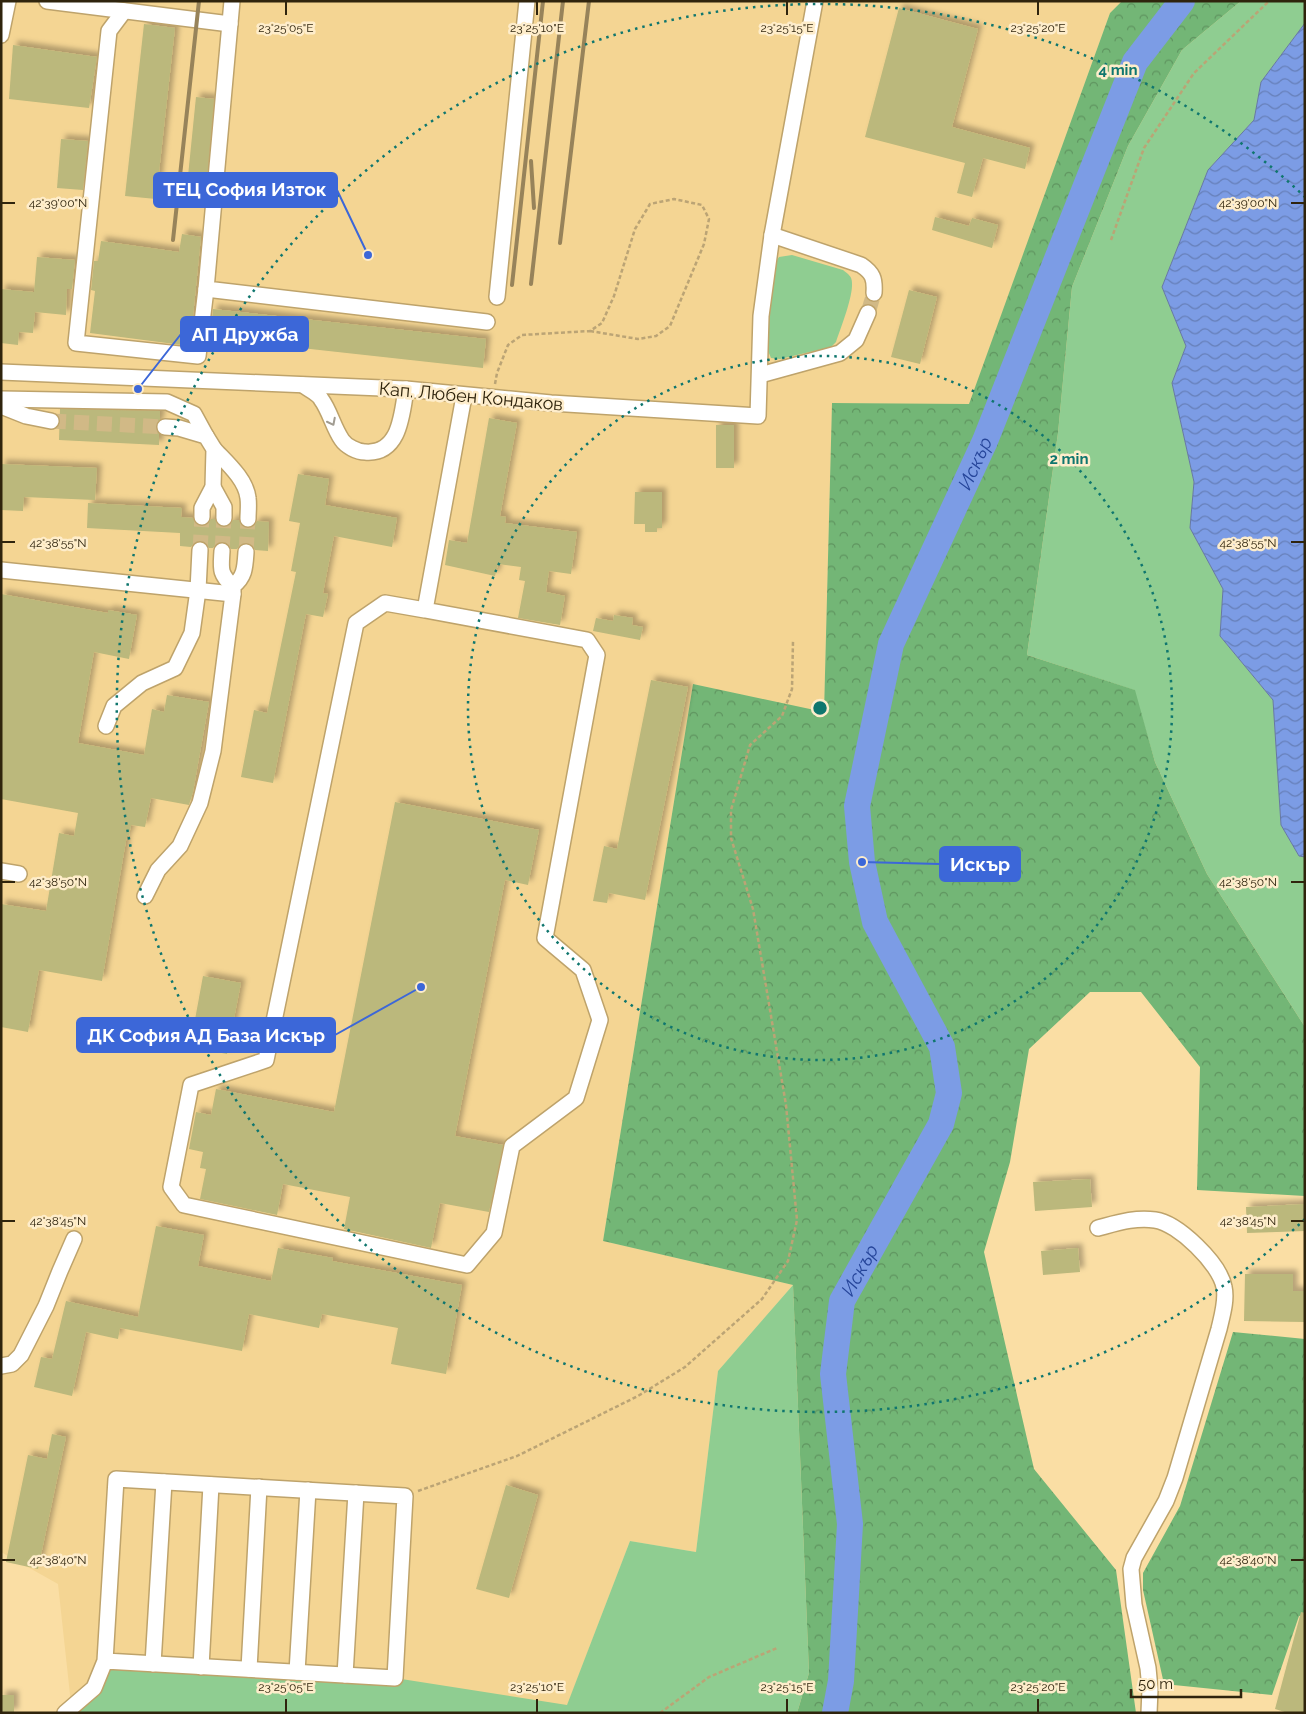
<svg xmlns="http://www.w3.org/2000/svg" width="1306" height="1714" font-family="Raleway,sans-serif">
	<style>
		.built { fill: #f4d593 }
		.green { fill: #8fcd91 }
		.forest { fill: url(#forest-crowns) }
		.water { fill: url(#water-waves); stroke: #6578a4 }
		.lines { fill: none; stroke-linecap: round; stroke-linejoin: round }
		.river { stroke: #7c9ce5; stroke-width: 26 }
		.building { fill: #bbb87b; filter: url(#shadow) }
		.minor-tunnel { stroke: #d1b986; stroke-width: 15; stroke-dasharray: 15 8; stroke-linecap: butt }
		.minor-casing { stroke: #bea36b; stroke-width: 18 }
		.path { stroke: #bba475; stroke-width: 2.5; stroke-dasharray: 4 2.5; stroke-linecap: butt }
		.minor { stroke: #fff; stroke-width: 15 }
		.rail { stroke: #97835a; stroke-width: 4 }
		.oneway { stroke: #a19c92 }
		.ticks { fill: none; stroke: #2f240d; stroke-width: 2 }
		.ring { fill: none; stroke: #0f766e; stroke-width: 2.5; stroke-dasharray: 2.5 5 }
		.labels { text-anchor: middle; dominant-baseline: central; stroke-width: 5; stroke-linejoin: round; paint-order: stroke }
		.street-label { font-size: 18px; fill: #2f240d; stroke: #feedcb }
		.water-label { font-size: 19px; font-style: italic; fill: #26459a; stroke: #feedcb }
		.ticks-label { font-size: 12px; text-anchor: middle; fill: #2f240d; stroke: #feedcb; stroke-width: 5; stroke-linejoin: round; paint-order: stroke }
		.centre { fill: #0f766e; stroke: #feedcb; stroke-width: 2.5 }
		.ring-label { font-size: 15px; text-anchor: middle; font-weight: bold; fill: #0f766e; stroke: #feedcb; stroke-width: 5; stroke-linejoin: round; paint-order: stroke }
		.leader { fill: none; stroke: #3c67d8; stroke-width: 2 }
		.callout-dot { fill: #3c67d8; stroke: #feedcb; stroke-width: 2 }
		.callout { fill: #3c67d8; stroke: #3c67d8; stroke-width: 2 }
		.callout-label { font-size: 19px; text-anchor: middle; font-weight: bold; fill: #fff }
	</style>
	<defs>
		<pattern id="forest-crowns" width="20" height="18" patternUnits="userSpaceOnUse" patternTransform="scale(1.25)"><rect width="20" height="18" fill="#73b676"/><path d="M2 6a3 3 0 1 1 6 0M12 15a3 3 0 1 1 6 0" fill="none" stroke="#5f945f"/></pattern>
		<pattern id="water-waves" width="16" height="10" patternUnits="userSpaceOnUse" patternTransform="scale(1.25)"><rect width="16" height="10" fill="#7c9ce5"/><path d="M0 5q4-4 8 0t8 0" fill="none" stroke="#667fb8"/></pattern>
		<filter id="shadow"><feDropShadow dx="4.5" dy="-4.5" stdDeviation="2.5" flood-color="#0004"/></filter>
	</defs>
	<rect width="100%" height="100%" fill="#fadea4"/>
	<path class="built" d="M1,1H1122L1110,13L969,405L832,403L824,713L693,684L603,1241L793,1285L718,1371L696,1552L630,1541L567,1706L443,1713H72L58,1584L1,1552Z"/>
	<g class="green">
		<path d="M1241,1H1305V23L1261,82L1254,120L1208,170L1162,287L1186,346L1172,383L1194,482L1190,528L1223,589L1220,636L1273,700L1281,825L1299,856L1305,857V1027L1207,874L1155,762L1134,690L1027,655L1058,433L1072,287L1128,146L1182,50Z"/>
		<path d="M792,255L843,270C848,274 852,276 852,283C853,297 841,327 836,342L831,347L780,359L771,358L766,346L770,280L773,266L779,257Z"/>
		<path d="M793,1285L809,1673L797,1713H65L94,1688L105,1661L395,1678L567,1705L630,1541L696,1552L718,1371Z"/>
	</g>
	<g class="forest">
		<path d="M1122,1H1241L1182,50L1128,146L1072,287L1058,433L1027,655L1135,690L1155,762L1207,874L1305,1027V1196L1197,1190L1200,1067L1141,992H1090L1029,1049L1010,1162L984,1252L1034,1469L1116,1570L1136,1713H797L809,1673L793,1285L603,1241L693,684L824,712L832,403L969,404L1110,13Z"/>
		<path d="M1233,1332L1305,1339V1615L1299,1616L1272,1695L1164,1684L1143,1590V1573L1180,1506Z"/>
	</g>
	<path class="water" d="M1305,23V857L1299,856L1281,825L1273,700L1220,636L1223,589L1190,528L1194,482L1172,383L1186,346L1162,287L1208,170L1254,120L1261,82Z"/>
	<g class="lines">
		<path class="river" id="s1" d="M835,1713L841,1681L850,1524L833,1374L842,1301L941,1124L949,1093L942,1047L875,922L862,862L857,806L891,644L985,441L1135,62L1182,1"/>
	</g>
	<g class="building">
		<path d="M899,8L978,29L952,127L1030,148L1025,169L983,158L972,197L957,193L965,163L865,137Z"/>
		<path d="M144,24L175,28L156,199L125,196Z"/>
		<path d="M13,45L97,57L89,108L9,99Z"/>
		<path d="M196,97L214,99L207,178L188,176Z"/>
		<path d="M61,139L88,141L83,190L57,188Z"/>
		<path d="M935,217L969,226L972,218L998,225L992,248L932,230Z"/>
		<path d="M182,234L201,237L190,346L90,333L95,291L91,290L94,261H98L101,241L179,252Z"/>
		<path d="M37,257L75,260L72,289H67L66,315L35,312L33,333L19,332L18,345L1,343V289L34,292Z"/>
		<path d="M909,290L937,297L920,364L891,357Z"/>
		<path d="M213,309L486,339L483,368L210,338Z"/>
		<path d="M60,409L160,411V419L156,427L159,434V445L59,440Z"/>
		<path d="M489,418L517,423L500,516L506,517L505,523L577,532L571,574L549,571L546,592L565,596L560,625L518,618L525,581L519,580L521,567L498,564L495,576L445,565L449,540L467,543Z"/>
		<rect x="716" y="425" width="18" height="43"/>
		<path d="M1,464L97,468L95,500L24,497L23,511L1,510Z"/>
		<path d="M298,474L329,479L325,505L397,518L392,547L334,536L323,593L328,594L323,617L306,614L273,783L241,777L254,710L267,713L296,572L291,571L300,523L289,521Z"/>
		<path d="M635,492H662V528H657V532H645V524H634Z"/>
		<path d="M88,503L182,508L181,517L193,518L197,525L202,526L207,525L211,519H215L219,526L224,527L229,526L233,520H239L243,527L247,528L253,527L257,521L269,522L268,551L255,550L252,545L246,543L241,544L237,549H231L228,544L222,542L217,543L213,548H209L205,542L200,541L195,542L191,547L180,546V533L87,528Z"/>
		<path d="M1,594L108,613V610L137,615L129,659L94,652L78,743L144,755L152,709L164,712L167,695L209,702L193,792L189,805L151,798L145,827L131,825L129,836L127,835L102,981L39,970L28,1032L1,1027V904L46,911L59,833L74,836L78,813L1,799Z"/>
		<path d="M614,615L633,618L632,625L643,627L640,640L593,631L596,618L613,621Z"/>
		<path d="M651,680L688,687L645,900L609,893L607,903L593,901L604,846L617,849Z"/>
		<path d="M395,802L539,830L528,885L505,880L455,1136L503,1145L489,1212L440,1203L431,1248L344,1229L350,1197L283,1184L277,1215L200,1199L206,1169L200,1168L203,1152L189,1149L196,1112L211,1115L216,1089L334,1112Z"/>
		<path d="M203,976L241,983L227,1054L190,1047Z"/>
		<path d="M1090,1179L1092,1207L1035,1211L1033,1182Z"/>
		<path d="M1305,1204V1231L1247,1233L1246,1207Z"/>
		<path d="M156,1226L204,1235L198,1266L271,1281L278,1248L333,1258L332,1261L462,1285L446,1374L391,1364L398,1328L322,1314L319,1328L249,1314L242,1351L120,1328L118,1339L86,1332L72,1396L34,1387L41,1357L52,1359L66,1301L138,1317Z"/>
		<path d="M1078,1248L1080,1272L1043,1275L1041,1251Z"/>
		<path d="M1245,1274H1293V1291H1305V1322L1244,1321Z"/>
		<path d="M52,1434L66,1437L38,1569L6,1562L28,1455L47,1459Z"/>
		<path d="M506,1485L538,1495L509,1598L476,1589Z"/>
		<path d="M1301,1612L1305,1613V1713H1288L1275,1709Z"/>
		<rect x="1" y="1695" width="13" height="18"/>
	</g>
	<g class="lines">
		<g class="minor-tunnel">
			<path d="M868,313L874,293"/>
			<path d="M51,421L165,427"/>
			<path d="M200,550L202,517"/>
			<path d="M222,551L224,518"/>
			<path d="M246,552L248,519"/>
		</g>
		<g class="minor-casing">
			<g id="minor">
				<path d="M47,1L230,24"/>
				<path d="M232,1L206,289L487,322"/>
				<path d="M124,11L109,31L76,343L198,356L206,289"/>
				<path d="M1,35L8,1"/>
				<path d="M772,235L861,265C873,273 875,279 874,293"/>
				<path d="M497,297L527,1"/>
				<path d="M1,372L406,389L551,403L758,416L761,316L772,235L815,1"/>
				<path d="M760,375L840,353L856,340L868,313"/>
				<path d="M303,385C308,389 318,393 321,399C330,411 333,427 342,440C346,446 357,452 365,452C400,455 402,414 406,389"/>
				<path d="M1,399L167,402L194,414L206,436"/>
				<path d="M1,406L26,416L51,421"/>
				<path d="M165,427L179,428L206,436L214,449L213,487L202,508V517"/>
				<path d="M214,449C226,462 246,479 248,498C249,505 248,512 248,519"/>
				<path d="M213,487L224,507V518"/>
				<path d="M222,551C221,568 219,574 233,586"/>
				<path d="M1,570L233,594L213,751L200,803L180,846L158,870L145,896"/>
				<path d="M233,594V586C245,577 245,567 246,552"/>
				<path d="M425,610L587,640L597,655L545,938L583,970L600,1020L576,1098L512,1146L494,1233L467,1265L184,1205L171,1187L191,1085L266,1060L356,623L385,603L425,610L464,396"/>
				<path d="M106,726L114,706L142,683L175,668L192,633L198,590L200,550"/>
				<path d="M1,871L19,874"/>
				<path d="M1098,1228C1117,1223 1135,1217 1155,1220C1178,1223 1220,1264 1224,1287C1227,1300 1222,1316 1219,1329L1175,1478L1166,1501L1134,1558L1131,1569L1134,1605L1148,1668L1150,1689L1149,1713"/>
				<path d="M1,1366L12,1364L21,1355L46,1306L60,1271L74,1239"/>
				<path d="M153,1664L164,1482"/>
				<path d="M201,1667L211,1485"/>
				<path d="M249,1669L259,1487"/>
				<path d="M297,1672L308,1490"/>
				<path d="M345,1675L356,1493"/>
				<path d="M65,1713L94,1688L105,1661L116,1479L405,1496L395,1678L105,1661"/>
			</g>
		</g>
		<g class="path">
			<path d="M1111,240L1144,148L1194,73L1269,1"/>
			<path d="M495,384L497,373L508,345L522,335L590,331L602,323L614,296L635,229L650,204L674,199L702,205L709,219L704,244L670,326L656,336L638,339L590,331"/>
			<path d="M418,1491L517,1456L638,1396L685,1367L762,1299L788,1261L797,1220L786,1105L753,909L731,838V810L750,745L782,716L792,689L793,641"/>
			<path d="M660,1713L709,1677L777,1648"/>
		</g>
		<use href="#minor" class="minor"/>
		<g class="rail">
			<path d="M531,161L534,208"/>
			<path d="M173,240L199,1"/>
			<path d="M560,243L589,1"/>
			<path d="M531,284L563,1"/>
			<path d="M512,285L543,1"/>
		</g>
	</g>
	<defs><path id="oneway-chevron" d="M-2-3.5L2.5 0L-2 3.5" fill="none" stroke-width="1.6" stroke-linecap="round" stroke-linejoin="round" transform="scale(1.25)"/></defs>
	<use class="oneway" href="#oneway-chevron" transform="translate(332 422) rotate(63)"/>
	<path class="ticks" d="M286,2V15M537,2V15M787,2V15M1038,2V15M2,203H15M1291,203H1304M2,542H15M1291,542H1304M2,882H15M1291,882H1304M2,1221H15M1291,1221H1304M2,1560H15M1291,1560H1304M286,1699V1712M537,1699V1712M787,1699V1712M1038,1699V1712"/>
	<g class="ring">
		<circle cx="820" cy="708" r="352"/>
		<path d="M1305 1219A704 704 0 1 1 1305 197"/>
	</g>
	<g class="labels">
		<g class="street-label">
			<text transform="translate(471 396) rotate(5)">Кап. Любен Кондаков</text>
		</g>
		<g class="water-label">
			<text stroke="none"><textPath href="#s1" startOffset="1320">Искър</textPath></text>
			<text stroke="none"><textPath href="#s1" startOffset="450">Искър</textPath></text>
		</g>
	</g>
	<g class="ticks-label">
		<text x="286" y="32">23°25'05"E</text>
		<text x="537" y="32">23°25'10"E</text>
		<text x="787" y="32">23°25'15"E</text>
		<text x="1038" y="32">23°25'20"E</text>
		<text x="58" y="207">42°39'00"N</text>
		<text x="1248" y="207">42°39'00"N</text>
		<text x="58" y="547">42°38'55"N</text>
		<text x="1248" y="547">42°38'55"N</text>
		<text x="58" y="886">42°38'50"N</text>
		<text x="1248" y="886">42°38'50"N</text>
		<text x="58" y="1225">42°38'45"N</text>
		<text x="1248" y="1225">42°38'45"N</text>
		<text x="58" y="1564">42°38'40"N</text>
		<text x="1248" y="1564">42°38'40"N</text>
		<text x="286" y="1691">23°25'05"E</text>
		<text x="537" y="1691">23°25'10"E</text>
		<text x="787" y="1691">23°25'15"E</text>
		<text x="1038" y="1691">23°25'20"E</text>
	</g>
	<circle cx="820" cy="708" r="8" class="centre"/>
	<g class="ring-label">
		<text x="1118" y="75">4 min</text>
		<text x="1069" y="464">2 min</text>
	</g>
	<path class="leader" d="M368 255L337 190M138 389L181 334M862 862L940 864M421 987L335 1035"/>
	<g class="callout-dot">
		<circle cx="368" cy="255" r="5"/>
		<circle cx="138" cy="389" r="5"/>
		<circle cx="862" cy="862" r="5"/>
		<circle cx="421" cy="987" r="5"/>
	</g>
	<g class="callout">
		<rect x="154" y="173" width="183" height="34" rx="5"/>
		<rect x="181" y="317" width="127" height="34" rx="5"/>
		<rect x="940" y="847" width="80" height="34" rx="5"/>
		<rect x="77" y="1018" width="258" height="34" rx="5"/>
	</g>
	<g class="callout-label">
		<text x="245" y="196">ТЕЦ София Изток</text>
		<text x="245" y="341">АП Дружба</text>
		<text x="980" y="871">Искър</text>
		<text x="206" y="1042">ДК София АД База Искър</text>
	</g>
	<rect width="1306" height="1714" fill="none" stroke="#2f240d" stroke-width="5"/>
	<path d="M1131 1689v8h110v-8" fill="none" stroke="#2f240d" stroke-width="2.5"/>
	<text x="1138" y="1689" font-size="15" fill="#2f240d" stroke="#feedcb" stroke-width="4" paint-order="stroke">50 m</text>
</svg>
